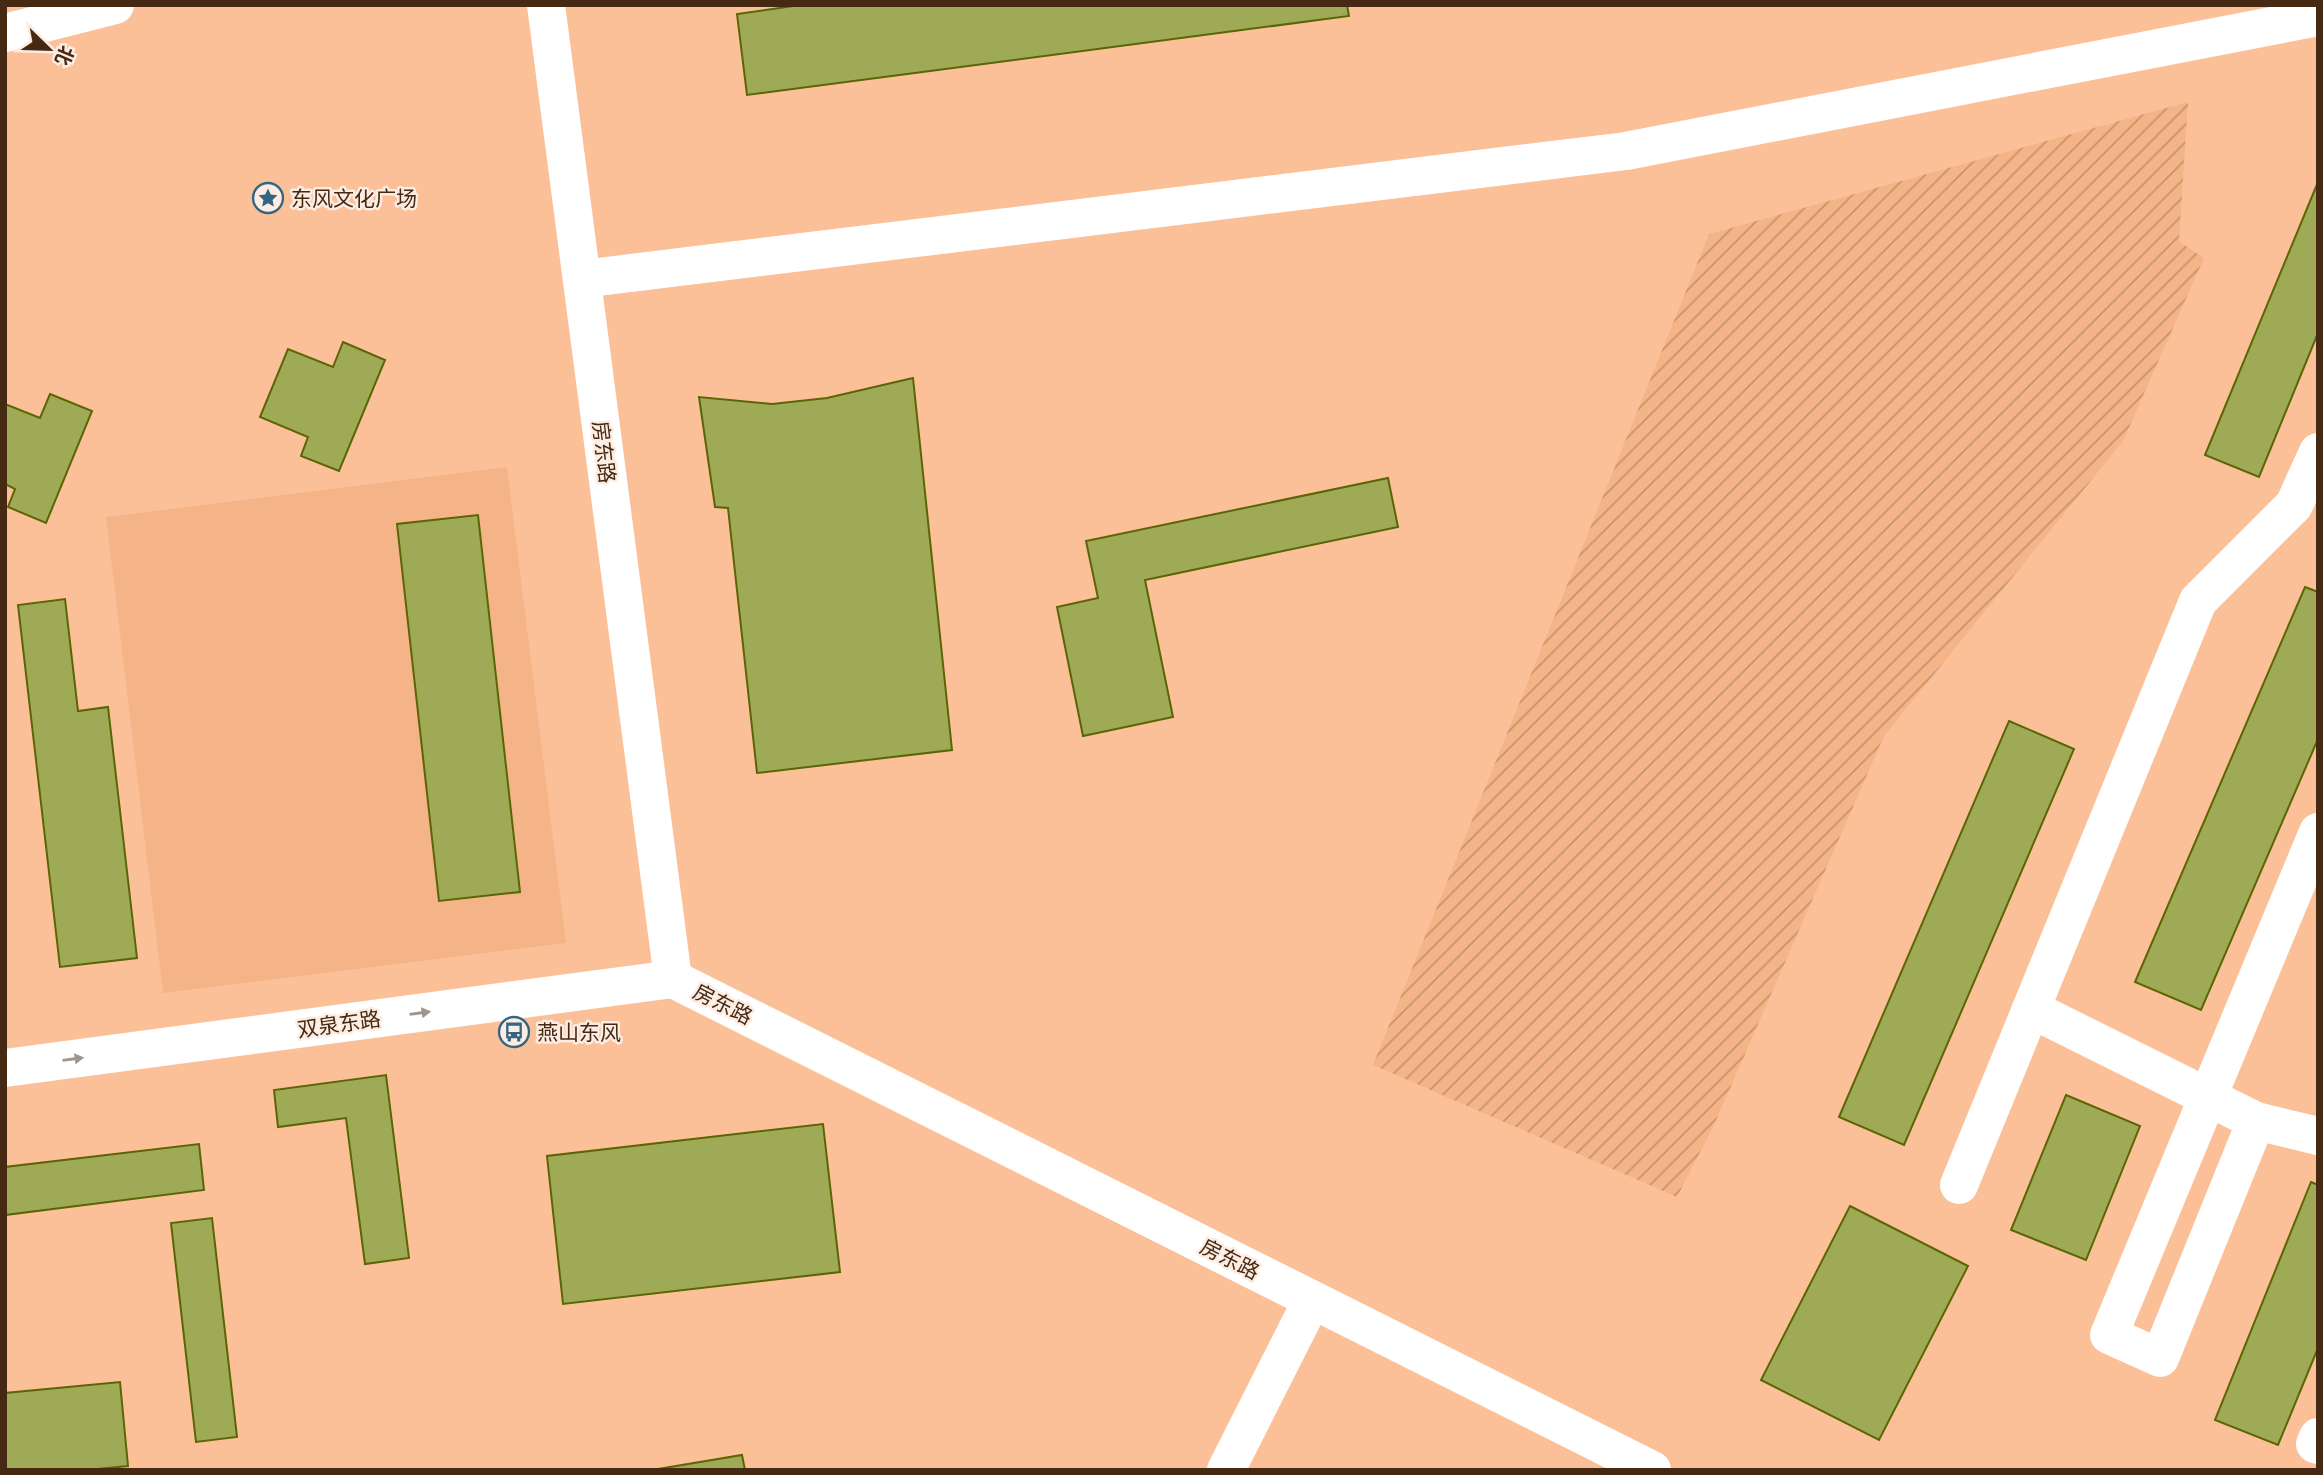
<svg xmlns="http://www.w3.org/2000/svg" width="2323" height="1475" font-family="'PT Sans Narrow','Noto Sans SC',sans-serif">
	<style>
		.built { fill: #f4b488 }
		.industrial { fill: url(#industrial-furrows) }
		.building { fill: #9faa57; stroke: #5c6504; stroke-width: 2 }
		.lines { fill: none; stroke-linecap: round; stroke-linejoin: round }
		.minor { stroke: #fff; stroke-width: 38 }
		.major { stroke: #fff; stroke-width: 38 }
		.oneway { fill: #a29489 }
		.labels { text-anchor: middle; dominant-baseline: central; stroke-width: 5; stroke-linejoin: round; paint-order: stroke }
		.poi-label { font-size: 21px; fill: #452913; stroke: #fcece2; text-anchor: start }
		.street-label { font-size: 21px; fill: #452913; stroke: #fcece2 }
	</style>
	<defs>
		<pattern id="industrial-furrows" width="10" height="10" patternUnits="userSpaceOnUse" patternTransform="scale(1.75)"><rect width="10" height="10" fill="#f4b488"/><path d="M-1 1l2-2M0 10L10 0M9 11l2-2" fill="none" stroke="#c7926e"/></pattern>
	</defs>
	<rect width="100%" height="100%" fill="#fcc098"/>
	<path class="built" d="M507,467L566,943L163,993L106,517Z"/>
	<path class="industrial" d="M2188,102L2179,241L2204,258L2123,441L1884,736L1714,1125L1677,1197L1373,1065L1709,234Z"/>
	<g class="building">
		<path d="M800,5H1347L1349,16L747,95L737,14Z"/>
		<path d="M2318,182V333L2259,477L2205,455Z"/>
		<path d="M343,342L385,360L339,471L301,456L308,437L260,417L288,349L333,367Z"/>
		<path d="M913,378L952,750L757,773L728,508L715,507L699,397L772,404L827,398Z"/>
		<path d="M50,394L92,411L46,523L8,507L15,489L5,484V404L40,418Z"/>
		<path d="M1388,478L1398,527L1145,580L1173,717L1083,736L1057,607L1098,598L1086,541Z"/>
		<path d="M478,515L520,892L439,901L397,524Z"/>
		<path d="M2305,587L2318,592V739L2201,1010L2135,982Z"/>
		<path d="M65,599L78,711L108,707L137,958L60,967L18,605Z"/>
		<path d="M2009,721L2074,749L1904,1145L1839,1117Z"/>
		<path d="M386,1075L409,1258L365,1264L346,1118L278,1127L274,1090Z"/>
		<path d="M2066,1095L2140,1126L2086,1260L2011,1230Z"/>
		<path d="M823,1124L840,1272L563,1304L547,1156Z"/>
		<path d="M199,1144L204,1190L5,1215V1167Z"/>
		<path d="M2311,1182L2318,1185V1348L2278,1445L2215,1420Z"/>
		<path d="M1850,1206L1968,1266L1879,1440L1761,1380Z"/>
		<path d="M212,1218L237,1437L196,1442L171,1223Z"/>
		<path d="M120,1382L128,1466L87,1470H5V1393Z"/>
		<path d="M742,1455L745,1470H652Z"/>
	</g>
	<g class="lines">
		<g class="minor">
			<path d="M582,279L1626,151L2318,17"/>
			<path d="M2031,1009L2256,1121L2160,1358L2109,1335L2318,832"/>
			<path d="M2256,1121L2318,1136"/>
			<path d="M1959,1185L2198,601L2294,505L2318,452"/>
			<path d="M2318,1437L2315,1444L2318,1445"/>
			<path d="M1226,1470L1312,1300"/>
		</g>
		<g class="major">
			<path d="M546,5L673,979"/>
			<path d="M5,33L115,5"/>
			<path d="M673,979L1652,1470"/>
			<path d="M5,1068L673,979"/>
		</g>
	</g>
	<defs><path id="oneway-solid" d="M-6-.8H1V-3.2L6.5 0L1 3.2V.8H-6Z" transform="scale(1.75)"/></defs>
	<g class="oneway">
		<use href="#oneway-solid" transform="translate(420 1013) rotate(-8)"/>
		<use href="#oneway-solid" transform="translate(73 1059) rotate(-8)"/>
	</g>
	<defs>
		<g id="sight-ring" transform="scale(1.575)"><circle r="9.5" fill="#fcece2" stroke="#336683" stroke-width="1.5"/><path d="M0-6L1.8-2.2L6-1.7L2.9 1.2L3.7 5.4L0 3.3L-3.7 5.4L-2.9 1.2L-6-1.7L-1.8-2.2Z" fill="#336683"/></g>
		<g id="bus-ring" transform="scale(1.575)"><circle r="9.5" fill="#fcece2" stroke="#336683" stroke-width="1.5"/><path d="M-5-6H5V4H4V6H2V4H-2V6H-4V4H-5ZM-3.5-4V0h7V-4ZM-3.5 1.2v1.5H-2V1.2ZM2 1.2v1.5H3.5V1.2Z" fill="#336683"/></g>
	</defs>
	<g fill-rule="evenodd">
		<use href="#sight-ring" x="268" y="198"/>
		<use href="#bus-ring" x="514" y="1032"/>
	</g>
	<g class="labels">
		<g class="poi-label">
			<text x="291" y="198">东风文化广场</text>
			<text x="537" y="1032">燕山东风</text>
		</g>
		<g class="street-label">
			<text transform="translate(604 452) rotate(83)">房东路</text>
			<text transform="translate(723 1004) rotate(27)">房东路</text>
			<text transform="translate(339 1024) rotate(-8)">双泉东路</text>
			<text transform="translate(1230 1259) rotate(27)">房东路</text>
		</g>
	</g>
	<rect width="2323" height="1475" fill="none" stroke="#452913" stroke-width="14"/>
	<g transform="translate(49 49) rotate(113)" stroke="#fcece2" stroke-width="5" paint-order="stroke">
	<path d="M0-5L12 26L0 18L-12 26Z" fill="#452913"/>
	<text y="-10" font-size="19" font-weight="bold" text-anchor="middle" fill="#452913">北</text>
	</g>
</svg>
